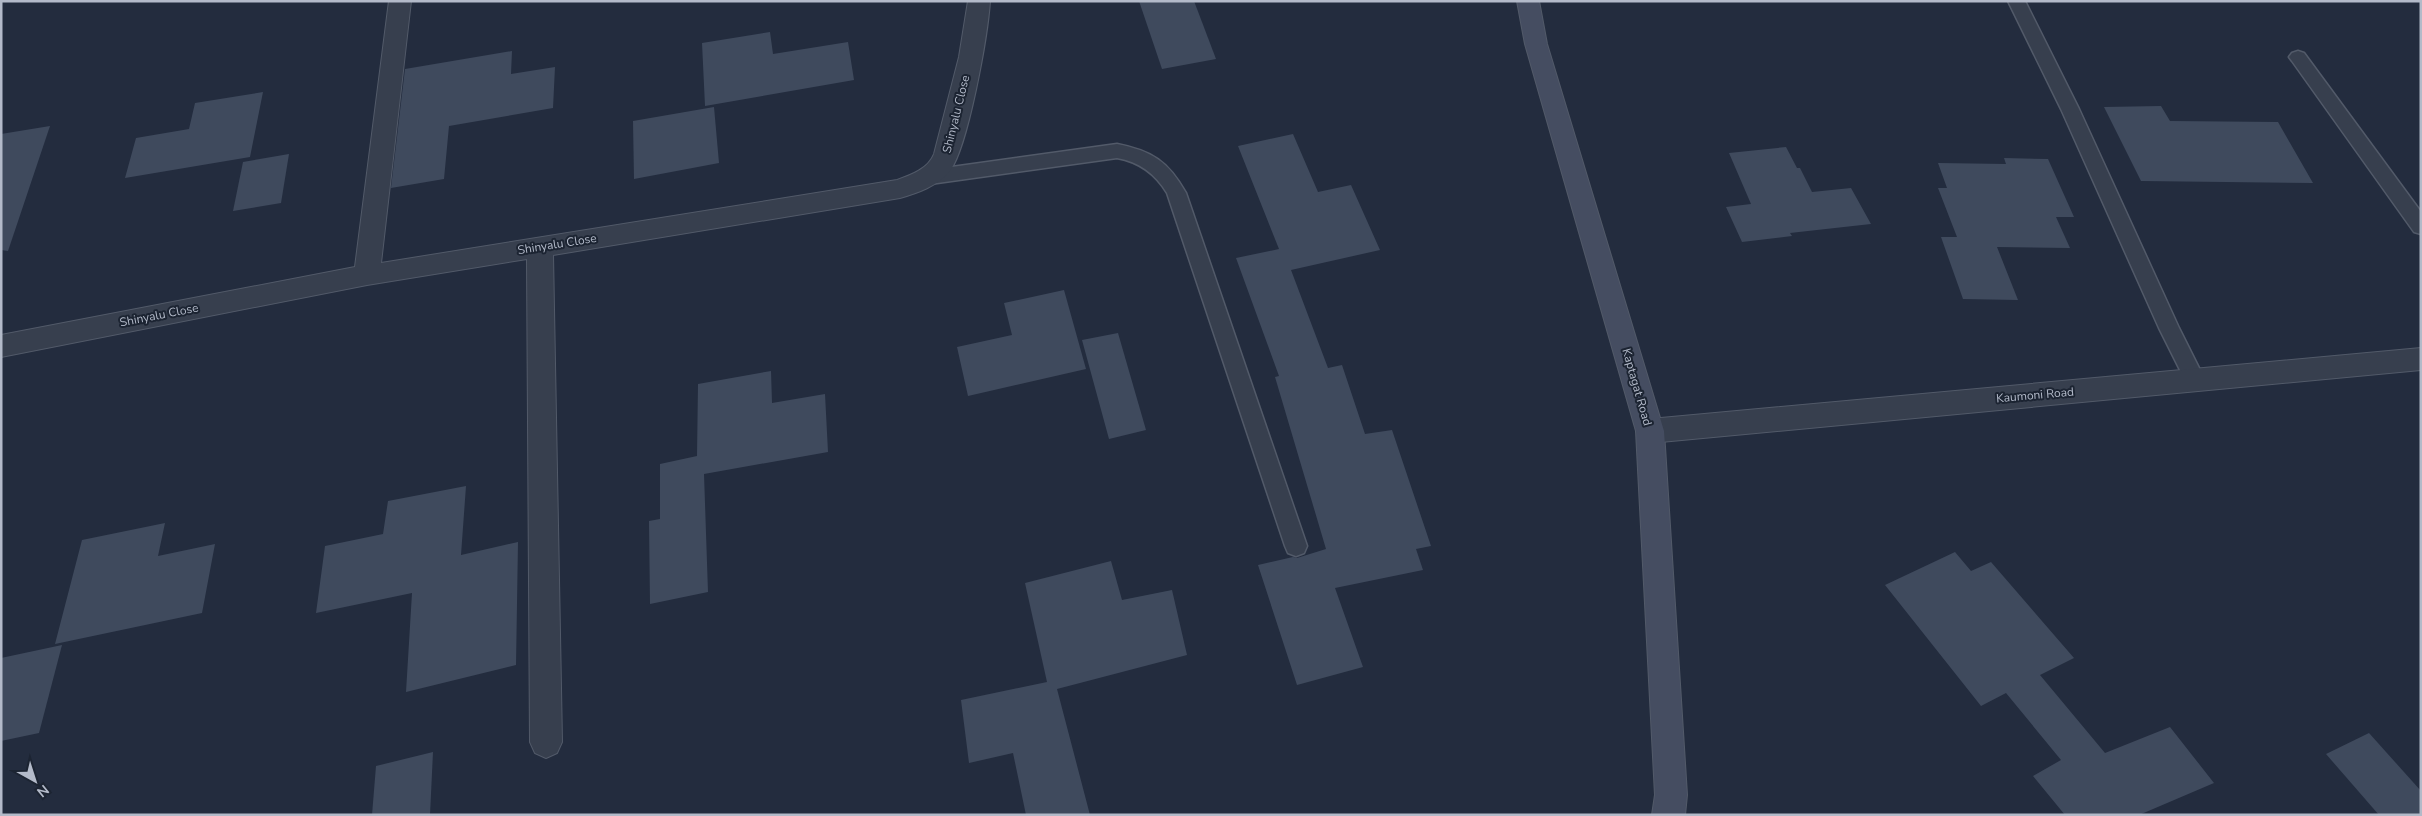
<svg xmlns="http://www.w3.org/2000/svg" width="2422" height="816" font-family="'Nunito Sans',sans-serif">
	<style>
		.building { fill: #3f4a5d }
		.lines { fill: none; stroke-linecap: round; stroke-linejoin: round }
		.lane-casing { stroke: #525a69; stroke-width: 3 }
		.street-casing { stroke: #525a69; stroke-width: 2 }
		.secondary-casing { stroke: #525a69; stroke-width: 2 }
		.lane { fill: #373f4e; fill-rule: evenodd }
		.street { fill: #373f4e; fill-rule: evenodd }
		.secondary { fill: #454d61; fill-rule: evenodd }
		.labels { text-anchor: middle; dominant-baseline: central; stroke-width: 4; stroke-linejoin: round; paint-order: stroke }
		.street-label { font-size: 12px; fill: #b3bac9; stroke: #1c2432 }
	</style>
	<rect width="100%" height="100%" fill="#232c3e"/>
	<g class="building">
		<path d="M1139,1H1194L1216,59L1162,69Z"/>
		<path d="M770,32L773,54L848,42L854,80L705,106L702,43Z"/>
		<path d="M512,51L511,74L555,67L553,108L449,126L444,179L391,188L405,69Z"/>
		<path d="M263,92L250,157L125,178L136,138L189,129L195,103Z"/>
		<path d="M2161,106L2170,121L2278,122L2313,183L2141,181L2104,107Z"/>
		<path d="M714,107L719,163L634,179L633,121Z"/>
		<path d="M50,126L8,251L1,250V134Z"/>
		<path d="M1293,134L1318,192L1351,185L1380,250L1291,270L1328,368L1342,365L1365,434L1392,430L1431,546L1416,549L1423,570L1335,588L1363,667L1297,685L1258,565L1293,557L1297,558L1326,549L1275,377L1279,376L1236,258L1279,249L1238,146Z"/>
		<path d="M1786,147L1797,168H1800L1812,192L1851,188L1871,224L1790,233L1792,236L1742,242L1726,207L1751,204L1729,153Z"/>
		<path d="M289,154L281,203L233,211L243,162Z"/>
		<path d="M2004,158L2048,159L2074,217H2056L2070,248L1997,247L2018,300L1963,299L1941,237H1957L1938,188H1947L1938,163L2006,164Z"/>
		<path d="M1064,290L1086,369L968,396L957,347L1012,335L1004,303Z"/>
		<path d="M1118,333L1146,430L1109,439L1082,340Z"/>
		<path d="M771,371L772,403L825,394L828,452L704,474L708,592L650,604L649,521L660,519V464L697,456L698,384Z"/>
		<path d="M466,486L461,555L518,542L516,665L406,692L412,593L316,613L325,546L383,534L388,501Z"/>
		<path d="M165,523L158,556L215,544L202,613L55,644L82,540Z"/>
		<path d="M1955,552L1971,571L1991,562L2074,658L2040,675L2105,753L2170,727L2214,783L2139,815H2065L2033,776L2061,760L2006,693L1981,706L1885,585Z"/>
		<path d="M1111,561L1122,600L1172,590L1187,655L1057,689L1090,815H1026L1013,753L969,763L961,700L1047,682L1025,583Z"/>
		<path d="M62,645L39,733L1,741V658Z"/>
		<path d="M2369,733L2421,791V815H2379L2326,754Z"/>
		<path d="M433,752L430,815H372L376,766Z"/>
	</g>
	<g class="lines">
		<g class="lane-casing">
			<g id="lane">
				<path d="M2008,1H2025L2079,109L2179,328L2205,380L2202,386L2195,389L2188,386L2159,328L2061,109Z"/>
				<path d="M2298,51L2304,53L2421,212V234L2414,232L2292,61L2289,57L2292,53Z"/>
				<path d="M1117,144C1152,151 1168,161 1186,193L1307,546L1304,553L1296,556L1288,553L1285,546L1167,193C1155,173 1139,162 1117,158L930,184L923,182L921,177L923,172L930,170Z"/>
			</g>
		</g>
		<g class="street-casing">
			<g id="street">
				<path d="M389,1H411L381,263L897,180C911,175 928,169 934,154L959,57L968,1H990C988,35 968,147 950,171C938,186 917,193 900,198L553,255L562,742L557,753L546,758L535,753L530,742L527,259L367,285L1,357V335L355,267Z"/>
				<path d="M2421,348V370L1650,443L1640,439L1636,431L1640,423L1650,419Z"/>
			</g>
		</g>
		<g class="secondary-casing">
			<path id="secondary" d="M1517,1H1539L1547,44L1664,431L1687,795L1685,815H1652L1655,795L1636,431L1525,44Z"/>
		</g>
		<use href="#lane" class="lane"/>
		<use href="#street" class="street"/>
		<use href="#secondary" class="secondary"/>
	</g>
	<g class="labels">
		<g class="street-label">
			<text transform="translate(956 114) rotate(-76)">Shinyalu Close</text>
			<text transform="translate(557 244) rotate(-9)">Shinyalu Close</text>
			<text transform="translate(159 315) rotate(-11)">Shinyalu Close</text>
			<text transform="translate(1637 387) rotate(74)">Kaptagat Road</text>
			<text transform="translate(2035 395) rotate(-5)">Kaumoni Road</text>
		</g>
	</g>
	<rect width="2422" height="816" fill="none" stroke="#b3bac9" stroke-width="5"/>
	<g transform="translate(35 781) rotate(141)" stroke="#1c2432" stroke-width="4" paint-order="stroke">
	<path d="M0-4L9 19L0 12L-9 19Z" fill="#b3bac9"/>
	<text y="-8" font-size="14" font-weight="bold" text-anchor="middle" fill="#b3bac9">N</text>
	</g>
</svg>
